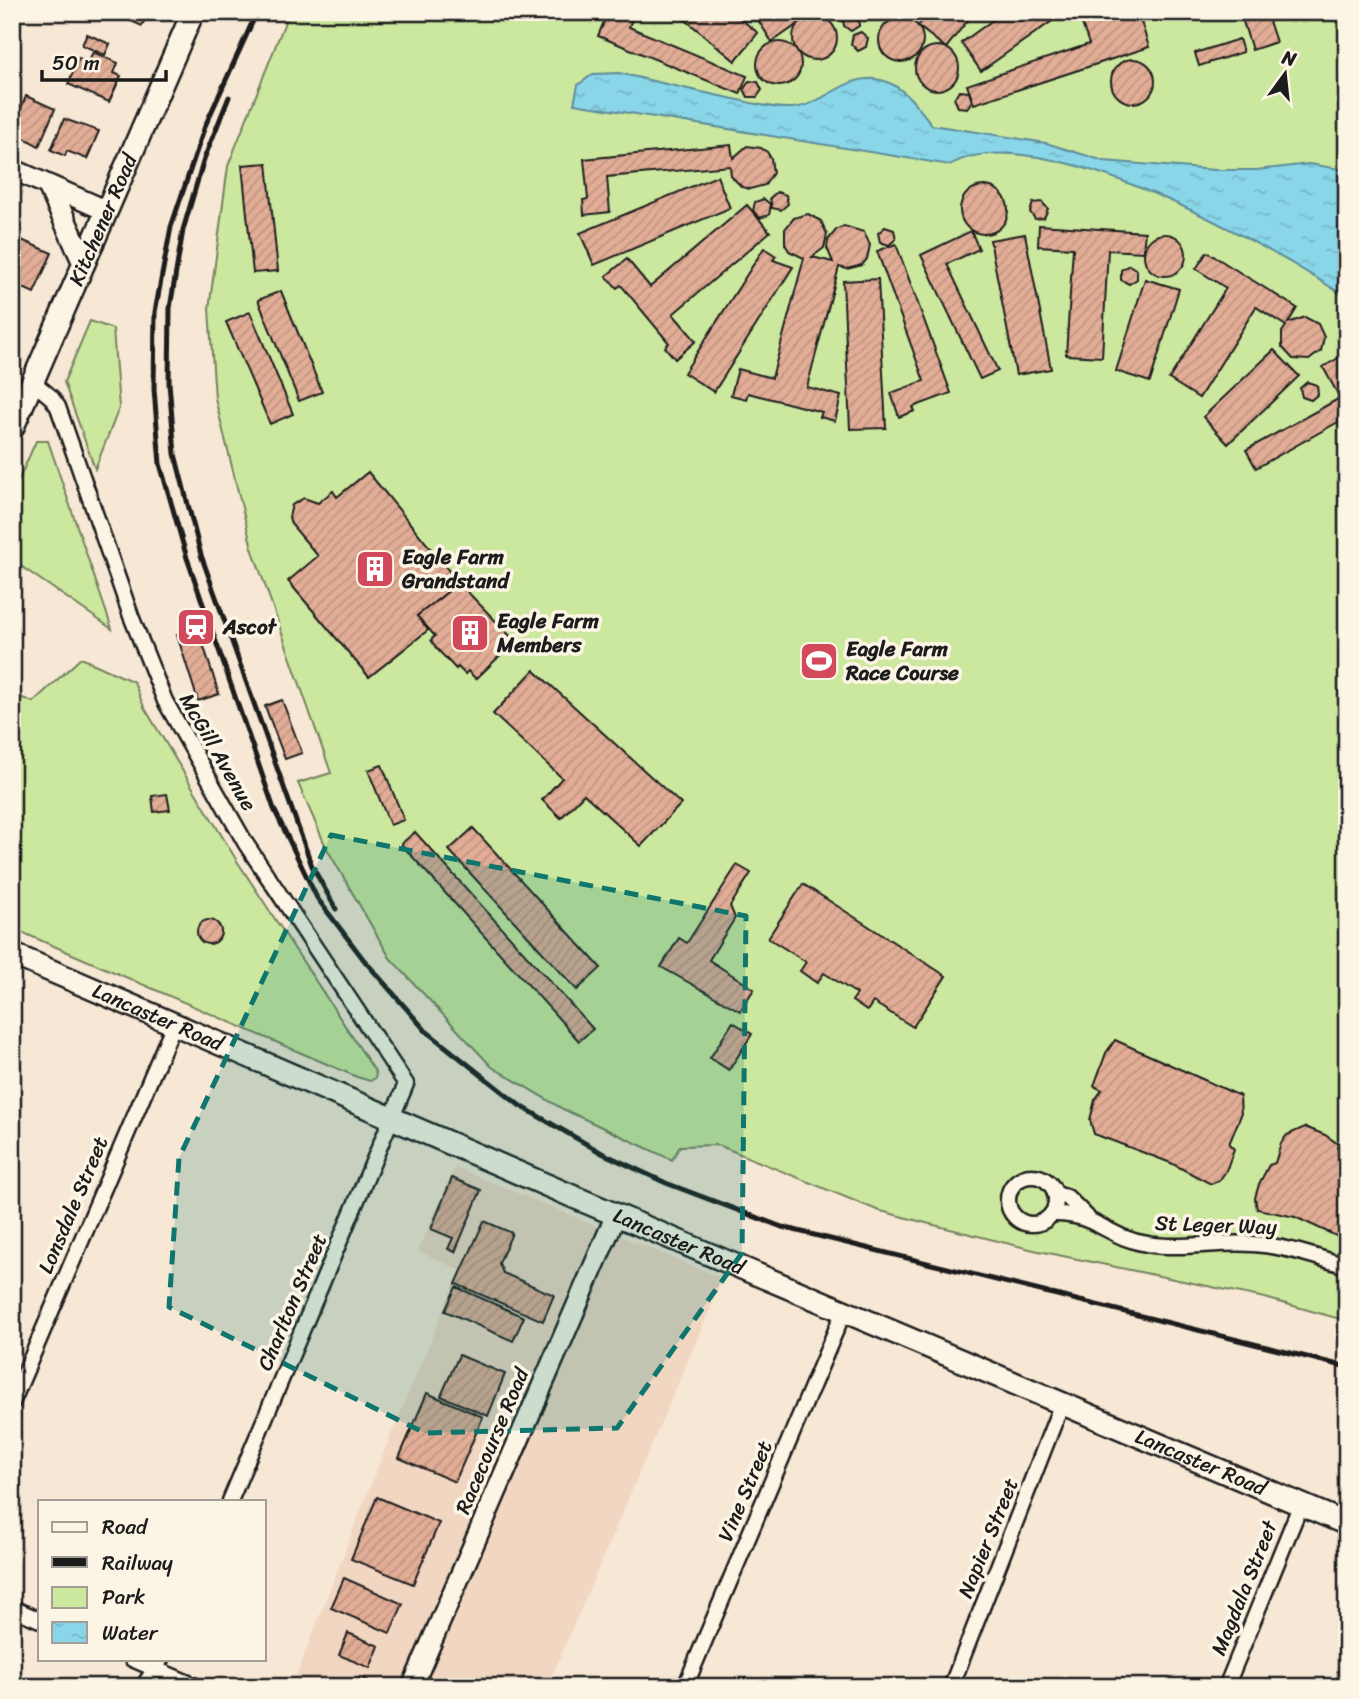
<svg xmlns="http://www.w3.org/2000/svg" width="1359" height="1699" font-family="Sriracha,sans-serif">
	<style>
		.built { fill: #f1d6c2 }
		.green { fill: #cce89f; stroke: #74825e; stroke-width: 2 }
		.water { fill: url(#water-ripples); stroke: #5d8c97; stroke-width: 2 }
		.building { fill: url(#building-hatch); stroke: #1c1c1c; stroke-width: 2 }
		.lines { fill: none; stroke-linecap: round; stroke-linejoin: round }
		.minor-casing { stroke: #1c1c1c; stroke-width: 19 }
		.tertiary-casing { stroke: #1c1c1c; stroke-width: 24 }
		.secondary-casing { stroke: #1c1c1c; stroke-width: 26 }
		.minor { stroke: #fcf5e5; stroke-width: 14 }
		.tertiary { stroke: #fcf5e5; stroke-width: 19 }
		.secondary { stroke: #fcf5e5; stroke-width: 21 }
		.rail { stroke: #1c1c1c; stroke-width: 5 }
		.marked { fill: #0f766e; fill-opacity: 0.2; stroke: #0f766e; stroke-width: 5; stroke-dasharray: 14 9; stroke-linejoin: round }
		.labels { text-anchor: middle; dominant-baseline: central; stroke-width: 7; stroke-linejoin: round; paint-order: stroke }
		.street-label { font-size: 21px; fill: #1c1c1c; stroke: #fcf5e5 }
		.poi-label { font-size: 21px; font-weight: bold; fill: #1c1c1c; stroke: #fcf5e5; text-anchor: start }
	</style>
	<defs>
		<pattern id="water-ripples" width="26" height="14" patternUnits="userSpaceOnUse" patternTransform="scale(1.75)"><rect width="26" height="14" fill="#89d6e9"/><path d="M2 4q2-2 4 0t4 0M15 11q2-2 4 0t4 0" fill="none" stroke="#76b7c7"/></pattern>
		<pattern id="building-hatch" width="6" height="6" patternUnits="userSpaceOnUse" patternTransform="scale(1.75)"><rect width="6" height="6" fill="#e2ad96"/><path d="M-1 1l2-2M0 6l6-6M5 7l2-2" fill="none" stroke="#c19481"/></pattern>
	</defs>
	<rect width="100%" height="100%" fill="#f7e7d5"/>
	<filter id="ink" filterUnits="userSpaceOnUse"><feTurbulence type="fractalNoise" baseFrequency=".0143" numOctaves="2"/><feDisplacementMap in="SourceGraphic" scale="14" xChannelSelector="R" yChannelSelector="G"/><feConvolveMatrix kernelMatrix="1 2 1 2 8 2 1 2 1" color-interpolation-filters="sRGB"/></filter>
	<g filter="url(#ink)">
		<path class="built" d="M455,1167L723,1279L547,1687H292L376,1471L460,1270L418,1251Z"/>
		<g class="green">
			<path d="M289,12H1347V1321L1265,1298L1034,1250L926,1223L877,1210L718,1145L680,1146L672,1160L563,1109L492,1067L390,958L326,847L298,783L331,773L252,548L215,398L209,309L228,166Z"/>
			<path d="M90,321L113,329L119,408L95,469L64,382Z"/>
			<path d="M36,441H48L112,629L12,560V495Z"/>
			<path d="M81,658L134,682L144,707L237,861L376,1073L375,1078L370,1081L357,1077L12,928V694L33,702Z"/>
		</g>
		<path class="water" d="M619,73C657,82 696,91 734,99C752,103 773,109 792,108C824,106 846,72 881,80C902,84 920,109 932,125L1046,143L1104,161L1215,170H1257L1309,164L1347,170V298C1273,247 1036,114 950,165L574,104L578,85L593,74Z"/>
		<g class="building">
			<path d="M111,12H148L142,26Z"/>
			<path d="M608,12H635L629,27L747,76L740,94L598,36Z"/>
			<path d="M676,12H732L758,33L735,61Z"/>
			<path d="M753,12H795L801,22L772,42Z"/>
			<path d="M850,12L859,17V26L851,31L844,26L843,18Z"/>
			<path d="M929,12H974L946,48L918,26Z"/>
			<path d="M1004,12H1065L981,71L961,43Z"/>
			<path d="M1078,12H1138L1149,47L974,104L967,85L1089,44Z"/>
			<path d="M1240,12H1266L1276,42L1252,50Z"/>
			<circle cx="815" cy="38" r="22"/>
			<circle cx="901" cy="40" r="22"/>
			<path d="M861,32L868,38L866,47L858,51L851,44L853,35Z"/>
			<path d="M87,34L110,44L105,55L82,45Z"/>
			<path d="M1239,39L1243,52L1199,66L1195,53Z"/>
			<circle cx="779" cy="64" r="22"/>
			<circle cx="937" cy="68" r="22"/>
			<path d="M93,52L118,63L114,73L121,76L109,102L68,84L79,58L88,62Z"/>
			<circle cx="1133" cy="81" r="22"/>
			<path d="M749,81L758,82L762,90L757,97H748L744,89Z"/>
			<path d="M959,91L969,92L972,101L967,108L958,107L954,98Z"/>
			<path d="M26,96L55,109L39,146L12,131Z"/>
			<path d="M64,119L99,131L87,159L67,151L65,156L51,150Z"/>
			<path d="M731,145L733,158L747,146L761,148L767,152L771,158L773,173L765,185L750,189L742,187L731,176L730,166L607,177L610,212L584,215L583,200L588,199L584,159Z"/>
			<path d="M267,163L278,271L253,273L242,165Z"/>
			<path d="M717,176L730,208L594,265L580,233Z"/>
			<circle cx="984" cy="210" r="24"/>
			<path d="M777,192L786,195L788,204L781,210L772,208L770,198Z"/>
			<path d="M764,199L771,205L769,215L760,218L753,211L755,202Z"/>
			<path d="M1042,202L1048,209L1044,218L1035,219L1030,212L1033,203Z"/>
			<path d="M747,205L770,232L673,314L696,341L675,359L665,347L669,343L621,285L617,288L606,276L627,259L650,287Z"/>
			<path d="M808,214L821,221L827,234L824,248L812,257L833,262L827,248L828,240L837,229L844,226L864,232L870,245L867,259L862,265L847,269L839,267L807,387L841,396L835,421L820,417L822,412L748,393L746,399L731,395L738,369L772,378L804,258L789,251L785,244V229L794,218Z"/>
			<path d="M1039,225L1145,232L1143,252L1108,250L1102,357L1066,355L1073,248L1038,246Z"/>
			<path d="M885,227L894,230L896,239L889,245L880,242L878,233Z"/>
			<path d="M971,231L979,249L947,264L998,371L980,379L921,255Z"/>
			<circle cx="1165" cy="255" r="21"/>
			<path d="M1025,234L1051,369L1016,375L990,240Z"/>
			<path d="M12,236L52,253L34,293L12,283Z"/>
			<path d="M896,244L951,393L913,407L915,411L899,417L891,393L924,381L877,251Z"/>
			<path d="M764,248L776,256L773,260L793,267L714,392L684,373Z"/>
			<path d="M1207,252L1297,308L1288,323L1305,317L1318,324L1324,337L1321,351L1309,360L1293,359L1282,347V332L1286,326L1256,307L1199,398L1169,379L1226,288L1196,269Z"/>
			<path d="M1129,265L1137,270V279L1129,284L1121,280V270Z"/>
			<path d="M878,279L886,428L850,429L843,281Z"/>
			<path d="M1145,279L1179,289L1150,382L1116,371Z"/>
			<path d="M281,291L322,392L299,401L258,300Z"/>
			<path d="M250,312L293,414L270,424L226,322Z"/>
			<path d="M1274,350L1299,376L1228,444L1203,417Z"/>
			<path d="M1340,357L1347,368V417L1256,468L1246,450L1340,398L1323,367Z"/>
			<path d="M1307,382L1317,385L1318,394L1311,400L1302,397L1300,388Z"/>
			<path d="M368,472L459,583L417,616L428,630L369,677L288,581L318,556L291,524L289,517L292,505L304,498L318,503L333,491L337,497Z"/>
			<path d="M459,583L515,641L476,679L468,671L465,674L458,667L456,669L436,648L431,640L435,636L417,616Z"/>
			<path d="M198,628L219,694L198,701L177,635Z"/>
			<path d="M534,670L681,804L641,846L584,794L561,818L542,800L562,778L493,714Z"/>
			<path d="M282,700L302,753L285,759L265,706Z"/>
			<path d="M382,765L404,820L390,825L368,770Z"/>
			<path d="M167,794L170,810L154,812L152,796Z"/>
			<path d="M473,828L601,968L577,990L449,850Z"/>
			<path d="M415,832L593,1029L579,1041L401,844Z"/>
			<path d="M737,865L751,873L730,906L735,918L709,960L754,989L740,1011L661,967L679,938L687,943Z"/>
			<path d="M803,884L946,976L913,1027L873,1002L867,1011L852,1001L857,994L824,973L817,983L800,971L806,962L768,938Z"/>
			<circle cx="209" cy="932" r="12"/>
			<path d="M733,1022L752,1034L729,1070L710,1058Z"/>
			<path d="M1115,1040L1240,1096L1241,1115L1229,1144L1234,1149L1226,1171L1219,1181L1211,1184L1171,1163L1094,1134L1090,1120L1095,1100L1102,1090L1094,1086L1106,1053Z"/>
			<path d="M1305,1127L1325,1135L1338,1144L1337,1148L1347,1153V1241L1295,1217L1257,1209L1255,1198L1259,1184L1269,1165L1275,1163L1281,1143L1287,1135Z"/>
			<path d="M452,1178L481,1190L455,1252L448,1249L453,1238L431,1229Z"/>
			<path d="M484,1221L512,1233L499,1263L503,1273L554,1295L543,1321L456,1284Z"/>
			<path d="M456,1287L524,1317L513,1341L445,1311Z"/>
			<path d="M459,1355L505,1374L488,1416L441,1396Z"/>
			<path d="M427,1393L483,1417L455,1482L399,1458Z"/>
			<path d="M377,1497L439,1523L413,1584L351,1559Z"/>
			<path d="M344,1578L403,1604L390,1633L331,1608Z"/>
			<path d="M348,1633L379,1646L370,1668L339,1655Z"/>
			<path d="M360,1677L381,1687H355Z"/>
		</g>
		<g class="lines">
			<g class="minor-casing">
				<g id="minor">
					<path d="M33,382L51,397L58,407L131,616L165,701L246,844L406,1084L230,1501"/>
					<circle cx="1032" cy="1200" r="24"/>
					<path d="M1055,1194L1067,1197L1087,1217"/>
					<path d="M1052,1214C1094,1212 1108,1238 1147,1244C1182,1250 1218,1241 1253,1244C1285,1246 1316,1257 1347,1266"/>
					<path d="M12,1403L174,1024"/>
					<path d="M12,1608L40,1620"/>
					<path d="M132,1659L198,1687"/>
					<path d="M143,1687L161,1659"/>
					<path d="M685,1687L844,1311"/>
					<path d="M951,1687L1062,1403"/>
					<path d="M1226,1687L1301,1504"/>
				</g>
			</g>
			<g class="tertiary-casing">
				<g id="tertiary">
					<path d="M12,169L107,211"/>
					<path d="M412,1687L616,1215"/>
				</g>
			</g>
			<g class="secondary-casing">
				<g id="secondary">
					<path d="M50,188L84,263"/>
					<path id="s1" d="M12,429L193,12"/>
					<path id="s2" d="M12,954L574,1197L1347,1524"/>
				</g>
			</g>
			<use href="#minor" class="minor"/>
			<use href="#tertiary" class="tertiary"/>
			<use href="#secondary" class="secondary"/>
			<g class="rail">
				<path d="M257,12L205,126L171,227L155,312L154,389L160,464L187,558L274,809L317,898L364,960L426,1031L519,1105L602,1153L666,1183L782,1227L1347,1367"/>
				<path d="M229,97L204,159L183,230L170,308L169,383L175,454L201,555L312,866L336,909"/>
			</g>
		</g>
	</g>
	<path class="marked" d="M331,835L746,916L742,1253L617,1428L425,1433L169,1307L179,1158Z"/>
	<defs>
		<g id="building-square" transform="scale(2.0125)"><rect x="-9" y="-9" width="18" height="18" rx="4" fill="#d1495b" stroke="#fcf5e5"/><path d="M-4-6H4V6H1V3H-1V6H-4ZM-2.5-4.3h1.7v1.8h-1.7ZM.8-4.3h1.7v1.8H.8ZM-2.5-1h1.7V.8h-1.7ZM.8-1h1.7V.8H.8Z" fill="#fff"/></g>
		<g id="station-square" transform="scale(2.0125)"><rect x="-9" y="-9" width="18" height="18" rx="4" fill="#d1495b" stroke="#fcf5e5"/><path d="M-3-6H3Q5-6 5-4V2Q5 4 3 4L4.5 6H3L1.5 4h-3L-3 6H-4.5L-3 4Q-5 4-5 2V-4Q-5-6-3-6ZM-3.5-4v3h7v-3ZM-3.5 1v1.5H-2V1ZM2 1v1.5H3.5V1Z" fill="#fff"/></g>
		<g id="stadium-square" transform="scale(2.0125)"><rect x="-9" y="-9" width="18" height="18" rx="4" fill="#d1495b" stroke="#fcf5e5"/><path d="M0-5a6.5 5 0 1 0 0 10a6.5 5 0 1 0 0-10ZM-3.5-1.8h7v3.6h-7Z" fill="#fff"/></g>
	</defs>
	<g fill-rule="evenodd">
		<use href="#building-square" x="375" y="569"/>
		<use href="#station-square" x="196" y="627"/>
		<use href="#building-square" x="470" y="633"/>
		<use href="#stadium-square" x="819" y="661"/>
	</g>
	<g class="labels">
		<g class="street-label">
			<text stroke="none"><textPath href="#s1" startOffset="228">Kitchener Road</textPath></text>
			<text transform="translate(218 752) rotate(60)">McGill Avenue</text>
			<text stroke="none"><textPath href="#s2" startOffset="159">Lancaster Road</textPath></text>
			<text transform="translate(73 1205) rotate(-67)">Lonsdale Street</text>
			<text transform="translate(1216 1225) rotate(2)">St Leger Way</text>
			<text stroke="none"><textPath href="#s2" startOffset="726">Lancaster Road</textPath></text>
			<text transform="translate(292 1302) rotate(-67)">Charlton Street</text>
			<text transform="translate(492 1441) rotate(-67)">Racecourse Road</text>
			<text stroke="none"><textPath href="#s2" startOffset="1293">Lancaster Road</textPath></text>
			<text transform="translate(745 1491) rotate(-67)">Vine Street</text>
			<text transform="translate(988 1538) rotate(-68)">Napier Street</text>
			<text transform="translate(1244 1588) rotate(-68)">Magdala Street</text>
		</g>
		<g class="poi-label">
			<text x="402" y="557">Eagle Farm<tspan x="402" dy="24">Grandstand</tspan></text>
			<text x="497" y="621">Eagle Farm<tspan x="497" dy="24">Members</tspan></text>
			<text x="223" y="627">Ascot</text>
			<text x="846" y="649">Eagle Farm<tspan x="846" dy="24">Race Course</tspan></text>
		</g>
	</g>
	<rect width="1359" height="1699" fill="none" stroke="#fcf5e5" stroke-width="42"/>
	<rect x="21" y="21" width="1317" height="1657" fill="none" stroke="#1c1c1c" stroke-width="2.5" filter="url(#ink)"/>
	<rect x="38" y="1500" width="228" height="161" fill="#fcf5e5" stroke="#a29e95" stroke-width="2"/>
	<rect x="52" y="1522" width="35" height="10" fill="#fcf5e5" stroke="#a29e95" stroke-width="2"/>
	<text x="102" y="1534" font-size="21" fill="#1c1c1c">Road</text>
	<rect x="52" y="1557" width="35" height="10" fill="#1c1c1c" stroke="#a29e95" stroke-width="2"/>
	<text x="102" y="1570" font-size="21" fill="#1c1c1c">Railway</text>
	<rect x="52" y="1587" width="35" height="21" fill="#cce89f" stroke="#a29e95" stroke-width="2"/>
	<text x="102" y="1604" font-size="21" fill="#1c1c1c">Park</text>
	<rect x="52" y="1622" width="35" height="21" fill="url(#water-ripples)" stroke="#a29e95" stroke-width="2"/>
	<text x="102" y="1640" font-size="21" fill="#1c1c1c">Water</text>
	<g transform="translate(1285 74) rotate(15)" stroke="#fcf5e5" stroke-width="5" paint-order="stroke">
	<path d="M0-5L12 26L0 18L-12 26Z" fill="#1c1c1c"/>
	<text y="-10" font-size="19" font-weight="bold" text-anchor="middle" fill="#1c1c1c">N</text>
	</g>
	<path d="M42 70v10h124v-10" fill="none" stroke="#1c1c1c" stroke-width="3.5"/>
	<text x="52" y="70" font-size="21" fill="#1c1c1c" stroke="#fcf5e5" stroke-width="5" paint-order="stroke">50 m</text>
</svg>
